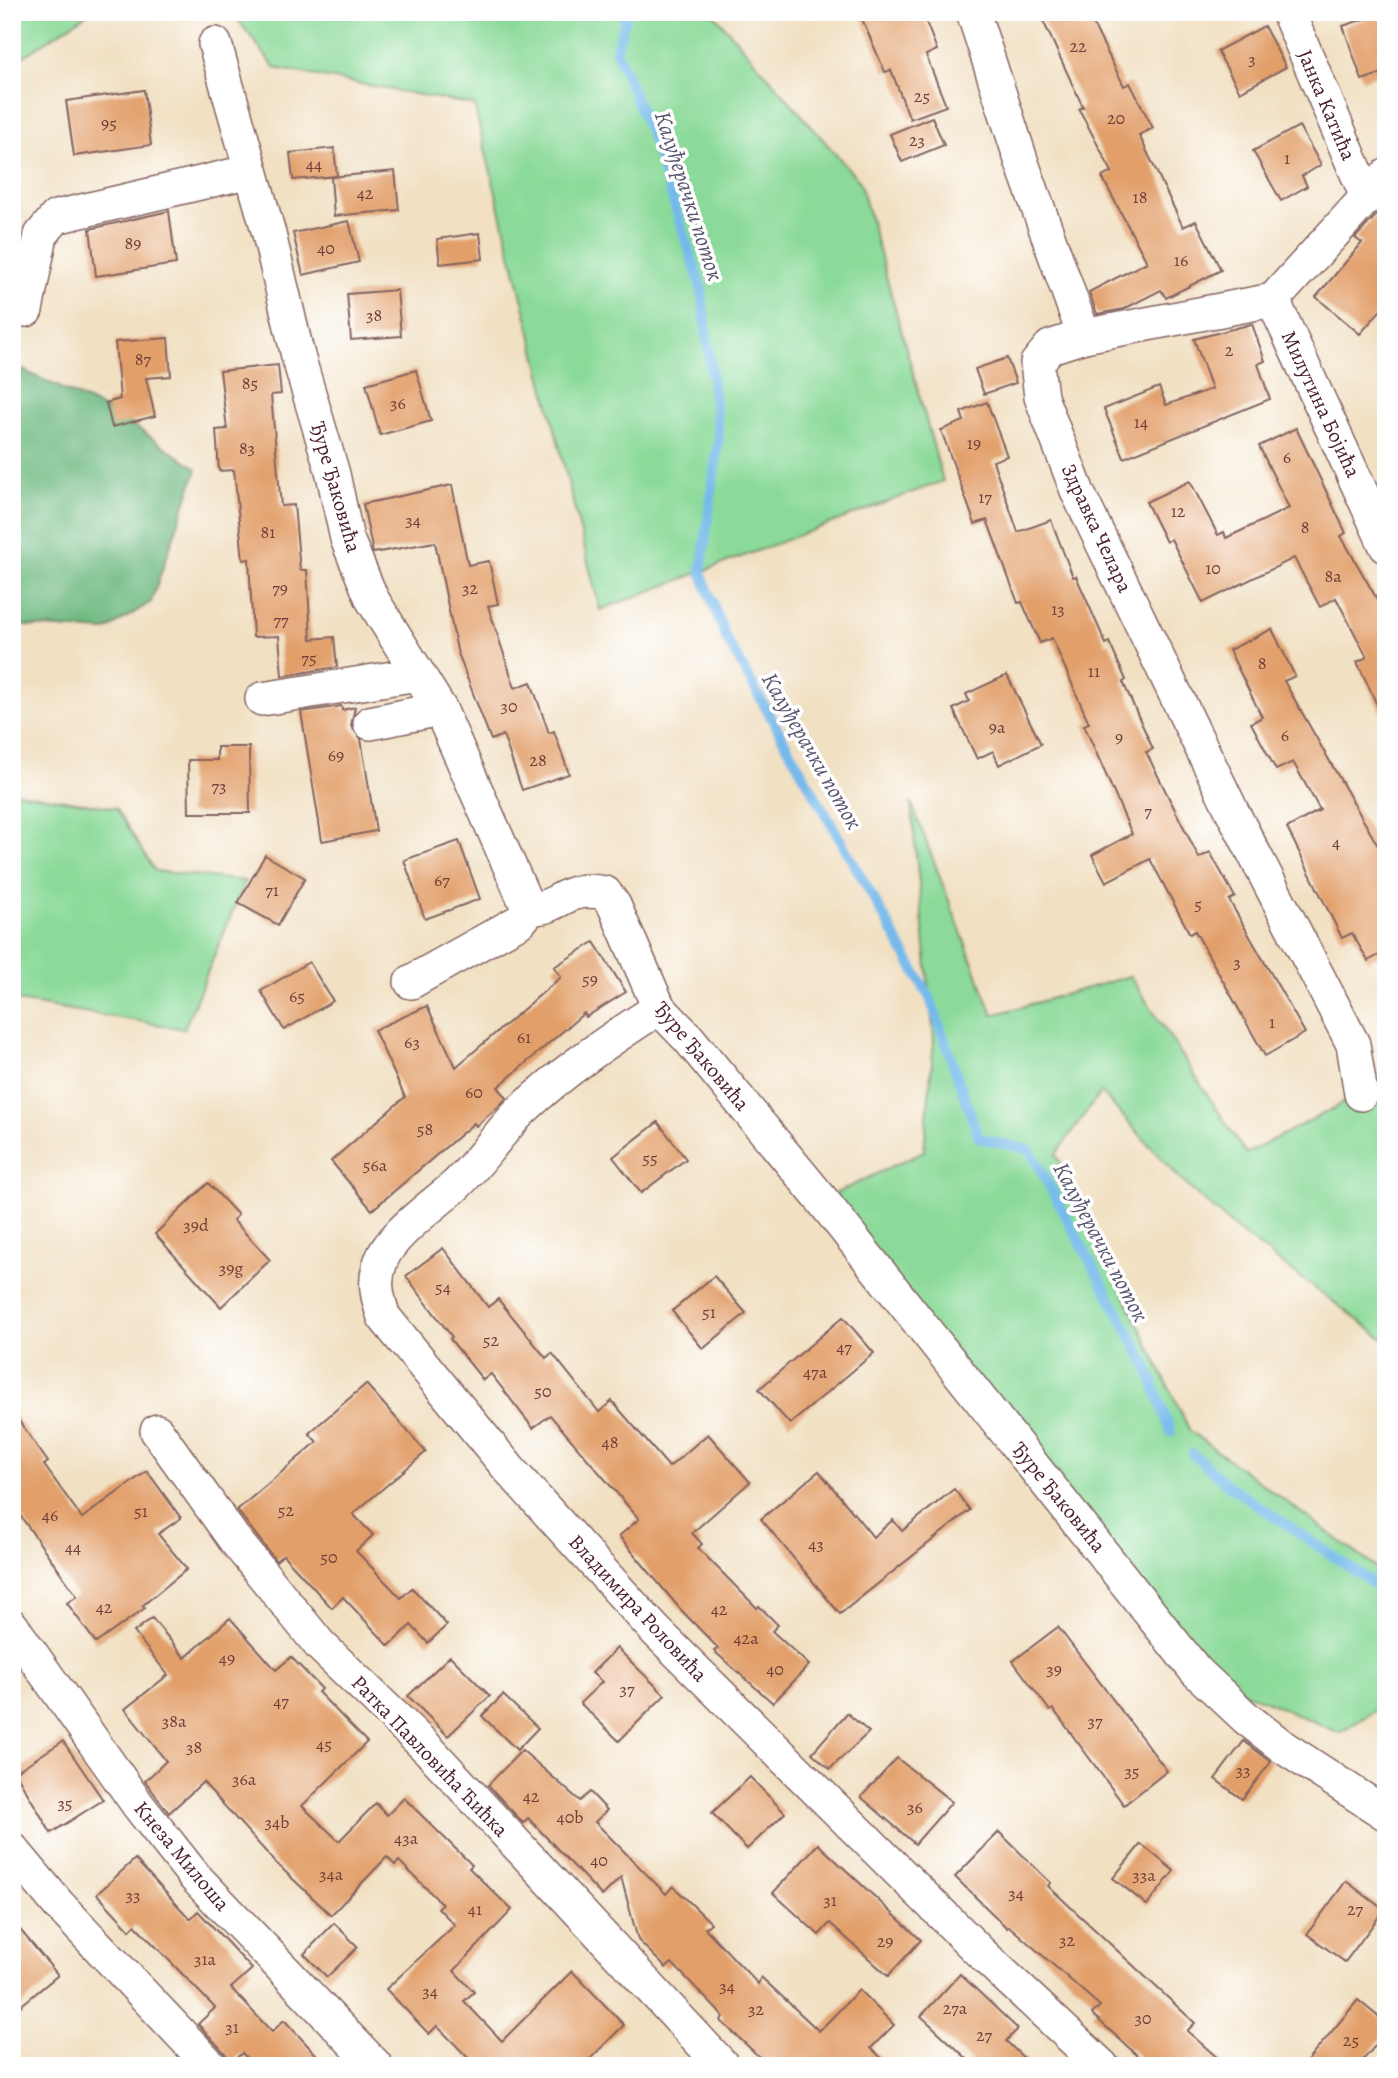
<svg xmlns="http://www.w3.org/2000/svg" width="1398" height="2078" font-family="Alegreya,serif">
	<style>
		.green { fill: #8bda99; stroke: #6a7c62; stroke-width: 2 }
		.forest { fill: #70ba81; stroke: #5d6c56; stroke-width: 2 }
		.lines { fill: none; stroke-linecap: round; stroke-linejoin: round }
		.stream { stroke: #75b9eb; stroke-width: 10 }
		.building { fill: #e29f69 }
		.minor-casing { stroke: #846360; stroke-width: 36 }
		.minor { stroke: #fff; stroke-width: 33 }
		.labels { text-anchor: middle; dominant-baseline: central; stroke-width: 7; stroke-linejoin: round; paint-order: stroke }
		.number-label { font-size: 18px; fill: #703f3a }
		.street-label { font-size: 21px; fill: #4a1f2b; stroke: #fff }
		.water-label { font-size: 23px; font-style: italic; fill: #59556e; stroke: #fff }
	</style>
	<rect width="100%" height="100%" fill="#fff"/>
	<filter id="ink" filterUnits="userSpaceOnUse"><feTurbulence type="fractalNoise" baseFrequency=".0143" numOctaves="2"/><feDisplacementMap in="SourceGraphic" scale="14" xChannelSelector="R" yChannelSelector="G"/><feConvolveMatrix kernelMatrix="1 2 1 2 8 2 1 2 1" color-interpolation-filters="sRGB"/></filter>
	<filter id="wash" filterUnits="userSpaceOnUse"><feTurbulence type="fractalNoise" baseFrequency=".00686" numOctaves="4" result="noise"/><feDisplacementMap in="SourceGraphic" scale="28" xChannelSelector="R" yChannelSelector="G"/><feGaussianBlur stdDeviation="1.57" result="paint"/><feColorMatrix in="noise" values="0 0 0 0 0 0 0 0 0 0 0 0 0 0 0 0 0 1.4 0 .05"/><feComposite in="paint" operator="in"/></filter>
	<g filter="url(#wash)">
		<rect width="100%" height="100%" fill="#f1e0c2"/>
		<g class="green">
			<path d="M12,12H90L12,64Z"/>
			<path d="M232,12H712L860,182L943,481L600,610L474,105L275,68Z"/>
			<path d="M12,792L116,808L155,871L245,881L184,1029L12,1000Z"/>
			<path d="M911,802L993,1015L1130,976L1246,1154L1361,1094L1386,1076V1341L1237,1230L1182,1181L1101,1092L1056,1154L1190,1431L1386,1575V1703L1340,1733L1196,1671L822,1200L924,1151L934,1040Z"/>
		</g>
		<path class="forest" d="M12,365L120,416L197,469L151,602L105,631L12,625Z"/>
		<g class="lines">
			<g class="stream">
				<path d="M627,12L616,51L654,143L701,287L719,437L701,572L726,638L930,998L979,1138L1030,1150L1147,1366L1171,1432"/>
				<path d="M1193,1454L1228,1485L1386,1592"/>
			</g>
		</g>
		<g id="blocks">
			<g class="building">
				<path d="M859,12H922L937,50L926,55L946,106L910,119L891,70L885,72Z"/>
				<path d="M1039,12H1087L1124,86L1130,83L1153,128L1139,135L1183,227L1196,221L1221,270L1166,298L1161,290L1124,309L1097,314L1089,292L1147,262L1102,177L1112,172L1079,109L1083,107Z"/>
				<path d="M1386,12V72L1362,80L1343,26Z"/>
				<path d="M1264,26L1286,67L1240,92L1217,51Z"/>
				<path d="M144,90L151,145L74,156L66,101Z"/>
				<path d="M932,117L944,145L902,162L890,134Z"/>
				<path d="M1299,126L1321,165L1302,176L1307,186L1281,201L1253,151Z"/>
				<path d="M334,148L337,176L293,180L290,153Z"/>
				<path d="M395,171L399,210L334,216L331,177Z"/>
				<path d="M1386,205V304L1360,334L1316,297L1362,243L1355,238Z"/>
				<path d="M169,211L176,264L96,276L90,229Z"/>
				<path d="M349,221L359,262L303,275L293,233Z"/>
				<path d="M480,233L483,259L440,264L437,239Z"/>
				<path d="M397,290L401,336L351,340L347,294Z"/>
				<path d="M1252,324L1265,361L1258,364L1270,399L1124,458L1104,409L1159,387L1166,405L1212,389L1194,339Z"/>
				<path d="M168,338L171,376L146,378L155,416L112,427L106,403L120,399L115,342Z"/>
				<path d="M1007,358L1016,383L984,394L975,369Z"/>
				<path d="M278,365L281,394L271,395L281,506L294,505L300,570H307L311,639L334,637L337,667L282,676L279,636L253,637L249,559L243,560L234,470L219,471L216,430L227,429L220,371Z"/>
				<path d="M416,370L431,421L380,435L366,384Z"/>
				<path d="M987,402L1007,456L993,461L1018,532L1051,520L1073,577L1076,576L1106,644L1109,642L1126,680L1123,682L1153,749L1146,752L1199,858L1210,852L1235,897L1229,900L1305,1033L1265,1056L1195,931L1190,934L1150,859L1106,882L1092,855L1132,834L1084,725L1089,723L1052,638L1040,643L1022,602L1018,603L987,520L975,524L941,430L964,421L961,412Z"/>
				<path d="M1296,428L1346,533L1341,536L1386,615V724L1357,662L1367,657L1336,598L1320,607L1294,558L1203,603L1171,539L1166,542L1146,502L1190,481L1218,535L1224,532L1226,538L1289,508L1259,446Z"/>
				<path d="M452,485L468,565L489,561L498,604L488,606L515,688L531,682L549,733L554,731L569,774L522,790L503,735L491,740L466,675L457,650L435,542L373,553L363,504Z"/>
				<path d="M1272,629L1295,676L1284,681L1386,860V951L1368,961L1352,933L1342,938L1287,828L1320,810L1293,762L1276,770L1251,723L1262,717L1229,650Z"/>
				<path d="M1007,675L1041,744L999,765L993,751L977,759L953,709L969,701L966,694Z"/>
				<path d="M341,706L342,710L355,707L351,726L361,739L376,831L322,841L301,712Z"/>
				<path d="M217,747H249L250,813H189L188,760H217Z"/>
				<path d="M459,841L480,899L425,919L404,860Z"/>
				<path d="M265,855L305,878L278,925L238,903Z"/>
				<path d="M594,942L626,992L586,1017L584,1013L498,1087L507,1098L499,1106L476,1126L474,1123L372,1210L331,1161L405,1097L374,1030L427,1006L456,1067L561,977L554,967Z"/>
				<path d="M309,962L333,1001L284,1030L261,991Z"/>
				<path d="M658,1122L686,1159L641,1193L613,1157Z"/>
				<path d="M208,1183L238,1215L233,1220L270,1260L221,1307L155,1234Z"/>
				<path d="M443,1248L488,1307L498,1299L546,1358L552,1353L599,1412L612,1401L669,1467L708,1434L750,1482L692,1533L702,1544L698,1548L757,1608L759,1606L778,1625L772,1631L809,1665L773,1703L714,1651L718,1648L681,1610L619,1536L639,1519L550,1415L533,1428L491,1374L483,1380L450,1339L452,1337L406,1276Z"/>
				<path d="M714,1276L746,1313L703,1349L672,1311Z"/>
				<path d="M843,1317L874,1353L790,1424L759,1389Z"/>
				<path d="M366,1384L426,1452L353,1514L373,1535L356,1551L401,1598L412,1588L447,1625L428,1643L411,1625L389,1646L343,1597L332,1608L283,1555L276,1561L237,1510L317,1442L309,1433Z"/>
				<path d="M12,1411L48,1462L44,1465L82,1518L147,1471L181,1518L158,1534L187,1569L142,1606L145,1608L96,1643L67,1603L77,1596L12,1504Z"/>
				<path d="M819,1471L873,1537L893,1520L902,1531L954,1489L970,1510L840,1614L761,1519Z"/>
				<path d="M152,1618L185,1658L230,1618L276,1670L291,1657L322,1689L318,1692L367,1742L302,1806L339,1841L376,1803L387,1815L404,1798L472,1865L469,1868L512,1910L454,1971L474,1992L464,2001L502,2041L572,1971L624,2025L583,2066H476L437,2026L429,2034L386,1989L455,1925L438,1908L442,1904L399,1861L395,1865L387,1857L331,1915L276,1863L203,1782L169,1813L145,1781L166,1761L125,1709L168,1675L134,1632Z"/>
				<path d="M1058,1627L1167,1771L1124,1805L1053,1709L1050,1711L1013,1661Z"/>
				<path d="M617,1648L665,1695L619,1741L580,1703L602,1682L592,1673Z"/>
				<path d="M450,1656L490,1696L448,1736L408,1696Z"/>
				<path d="M503,1695L538,1728L517,1750L482,1716Z"/>
				<path d="M847,1713L869,1732L830,1769L812,1753Z"/>
				<path d="M63,1741L103,1800L51,1833L15,1772Z"/>
				<path d="M1244,1741L1271,1762L1242,1799L1215,1779Z"/>
				<path d="M522,1750L580,1801L590,1792L607,1810L595,1822L666,1894L673,1886L711,1923L705,1928L758,1984L761,1977L819,2031L859,1990L894,2025L871,2048L890,2066H769L721,2021L723,2016L672,1963L666,1968L638,1940L621,1877L602,1896L528,1818L523,1823L488,1785Z"/>
				<path d="M897,1758L952,1802L915,1844L861,1797Z"/>
				<path d="M750,1777L785,1813L747,1849L712,1813Z"/>
				<path d="M999,1832L1051,1883L1048,1886L1195,2023L1187,2031L1227,2066H1149L1092,2014L1100,2006L1009,1926L1007,1928L955,1877Z"/>
				<path d="M818,1844L921,1940L888,1976L830,1923L819,1935L773,1893Z"/>
				<path d="M1141,1844L1174,1871L1147,1905L1113,1878Z"/>
				<path d="M135,1859L190,1919L198,1911L252,1969L231,1988L272,2032L284,2020L327,2066H254L242,2053L230,2064L225,2053L198,2024L215,2008L135,1925L130,1930L97,1894Z"/>
				<path d="M1346,1881L1384,1910L1345,1962L1307,1934Z"/>
				<path d="M12,1920L58,1975L12,2013Z"/>
				<path d="M334,1923L358,1947L327,1977L304,1954Z"/>
				<path d="M960,1974L1018,2029L1006,2041L1032,2066H975L921,2016Z"/>
				<path d="M1358,2000L1386,2023V2033L1358,2066H1303Z"/>
			</g>
		</g>
	</g>
	<g filter="url(#ink)">
		<use href="#blocks" fill-opacity="0" stroke="#846360" stroke-width="2"/>
		<g class="lines">
			<g class="minor-casing">
				<g id="minor">
					<path d="M973,12L1022,163L1084,336"/>
					<path d="M1288,12L1367,197"/>
					<path d="M215,44L268,230L298,356L333,474L347,539L372,599L440,709L526,903C542,916 559,897 575,893C586,890 594,891 605,893L614,905L659,1008L689,1039L822,1200L1196,1671L1246,1718L1283,1747L1386,1814"/>
					<path d="M1273,300L1386,546"/>
					<path d="M26,310L41,235L56,217L251,171"/>
					<path d="M262,699L418,674"/>
					<path d="M370,723L440,709"/>
					<path d="M411,982L520,921L532,907"/>
					<path d="M659,1008C611,1039 563,1071 522,1110C498,1133 480,1163 455,1186C434,1205 391,1234 381,1261C373,1281 377,1297 384,1317L509,1469L655,1630L981,1953L1102,2066"/>
					<path d="M1361,1094L1353,1044L1232,811L1078,493L1041,397L1037,363L1050,347L1084,336L1273,300L1386,176"/>
					<path d="M157,1431L234,1539L320,1645L428,1749L723,2066"/>
					<path d="M12,1626L138,1805L195,1877L376,2066"/>
					<path d="M12,1849L58,1904L211,2066"/>
				</g>
			</g>
			<use href="#minor" class="minor"/>
		</g>
	</g>
	<g class="labels">
		<g class="number-label">
			<text x="1078" y="46">22</text>
			<text x="1252" y="59">3</text>
			<text x="922" y="96">25</text>
			<text x="1116" y="118">20</text>
			<text x="109" y="123">95</text>
			<text x="917" y="140">23</text>
			<text x="1287" y="158">1</text>
			<text x="314" y="164">44</text>
			<text x="365" y="193">42</text>
			<text x="1140" y="197">18</text>
			<text x="133" y="243">89</text>
			<text x="326" y="248">40</text>
			<text x="1181" y="260">16</text>
			<text x="374" y="315">38</text>
			<text x="1229" y="350">2</text>
			<text x="143" y="359">87</text>
			<text x="250" y="383">85</text>
			<text x="398" y="403">36</text>
			<text x="1141" y="422">14</text>
			<text x="974" y="443">19</text>
			<text x="247" y="448">83</text>
			<text x="1287" y="457">6</text>
			<text x="985" y="497">17</text>
			<text x="1178" y="511">12</text>
			<text x="413" y="520">34</text>
			<text x="1305" y="527">8</text>
			<text x="268" y="532">81</text>
			<text x="1213" y="568">10</text>
			<text x="1333" y="576">8a</text>
			<text x="280" y="588">79</text>
			<text x="470" y="588">32</text>
			<text x="1058" y="609">13</text>
			<text x="281" y="620">77</text>
			<text x="309" y="658">75</text>
			<text x="1262" y="663">8</text>
			<text x="1094" y="671">11</text>
			<text x="509" y="706">30</text>
			<text x="997" y="727">9a</text>
			<text x="1285" y="735">6</text>
			<text x="1119" y="737">9</text>
			<text x="336" y="755">69</text>
			<text x="538" y="760">28</text>
			<text x="219" y="786">73</text>
			<text x="1148" y="811">7</text>
			<text x="1336" y="842">4</text>
			<text x="442" y="880">67</text>
			<text x="272" y="890">71</text>
			<text x="1198" y="904">5</text>
			<text x="1237" y="962">3</text>
			<text x="590" y="979">59</text>
			<text x="297" y="996">65</text>
			<text x="1272" y="1022">1</text>
			<text x="524" y="1037">61</text>
			<text x="412" y="1042">63</text>
			<text x="474" y="1092">60</text>
			<text x="425" y="1129">58</text>
			<text x="650" y="1158">55</text>
			<text x="375" y="1165">56a</text>
			<text x="196" y="1225">39d</text>
			<text x="231" y="1268">39g</text>
			<text x="443" y="1287">54</text>
			<text x="709" y="1312">51</text>
			<text x="491" y="1340">52</text>
			<text x="844" y="1347">47</text>
			<text x="815" y="1372">47a</text>
			<text x="543" y="1391">50</text>
			<text x="610" y="1442">48</text>
			<text x="286" y="1510">52</text>
			<text x="141" y="1511">51</text>
			<text x="50" y="1515">46</text>
			<text x="816" y="1544">43</text>
			<text x="73" y="1547">44</text>
			<text x="329" y="1557">50</text>
			<text x="104" y="1607">42</text>
			<text x="719" y="1609">42</text>
			<text x="746" y="1638">42a</text>
			<text x="227" y="1658">49</text>
			<text x="775" y="1669">40</text>
			<text x="1054" y="1669">39</text>
			<text x="627" y="1689">37</text>
			<text x="281" y="1701">47</text>
			<text x="174" y="1721">38a</text>
			<text x="1095" y="1721">37</text>
			<text x="324" y="1744">45</text>
			<text x="194" y="1747">38</text>
			<text x="1243" y="1770">33</text>
			<text x="1132" y="1771">35</text>
			<text x="244" y="1779">36a</text>
			<text x="531" y="1796">42</text>
			<text x="65" y="1803">35</text>
			<text x="915" y="1807">36</text>
			<text x="570" y="1817">40b</text>
			<text x="277" y="1822">34b</text>
			<text x="406" y="1838">43a</text>
			<text x="599" y="1860">40</text>
			<text x="331" y="1874">34a</text>
			<text x="1144" y="1875">33a</text>
			<text x="1016" y="1893">34</text>
			<text x="133" y="1895">33</text>
			<text x="830" y="1900">31</text>
			<text x="475" y="1909">41</text>
			<text x="1355" y="1909">27</text>
			<text x="1067" y="1940">32</text>
			<text x="885" y="1941">29</text>
			<text x="205" y="1959">31a</text>
			<text x="727" y="1986">34</text>
			<text x="430" y="1991">34</text>
			<text x="955" y="2008">27a</text>
			<text x="756" y="2009">32</text>
			<text x="1143" y="2018">30</text>
			<text x="232" y="2027">31</text>
			<text x="984" y="2035">27</text>
			<text x="1351" y="2040">25</text>
		</g>
		<g class="street-label">
			<text transform="translate(1327 105) rotate(67)">Јанка Катића</text>
			<text transform="translate(1321 404) rotate(65)">Милутина Бојића</text>
			<text transform="translate(336 487) rotate(74)">Ђуре Ђаковића</text>
			<text transform="translate(1097 528) rotate(65)">Здравка Челара</text>
			<text transform="translate(702 1056) rotate(50)">Ђуре Ђаковића</text>
			<text transform="translate(1059 1497) rotate(51)">Ђуре Ђаковића</text>
			<text transform="translate(638 1608) rotate(47)">Владимира Роловића</text>
			<text transform="translate(430 1756) rotate(46)">Ратка Павловића Ћићка</text>
			<text transform="translate(182 1856) rotate(50)">Кнеза Милоша</text>
		</g>
		<g class="water-label">
			<text transform="translate(689 196) rotate(72)">Калуђерачки поток</text>
			<text transform="translate(812 751) rotate(60)">Калуђерачки поток</text>
			<text transform="translate(1101 1242) rotate(62)">Калуђерачки поток</text>
		</g>
	</g>
	<rect width="1398" height="2078" fill="none" stroke="#fff" stroke-width="42"/>
</svg>
